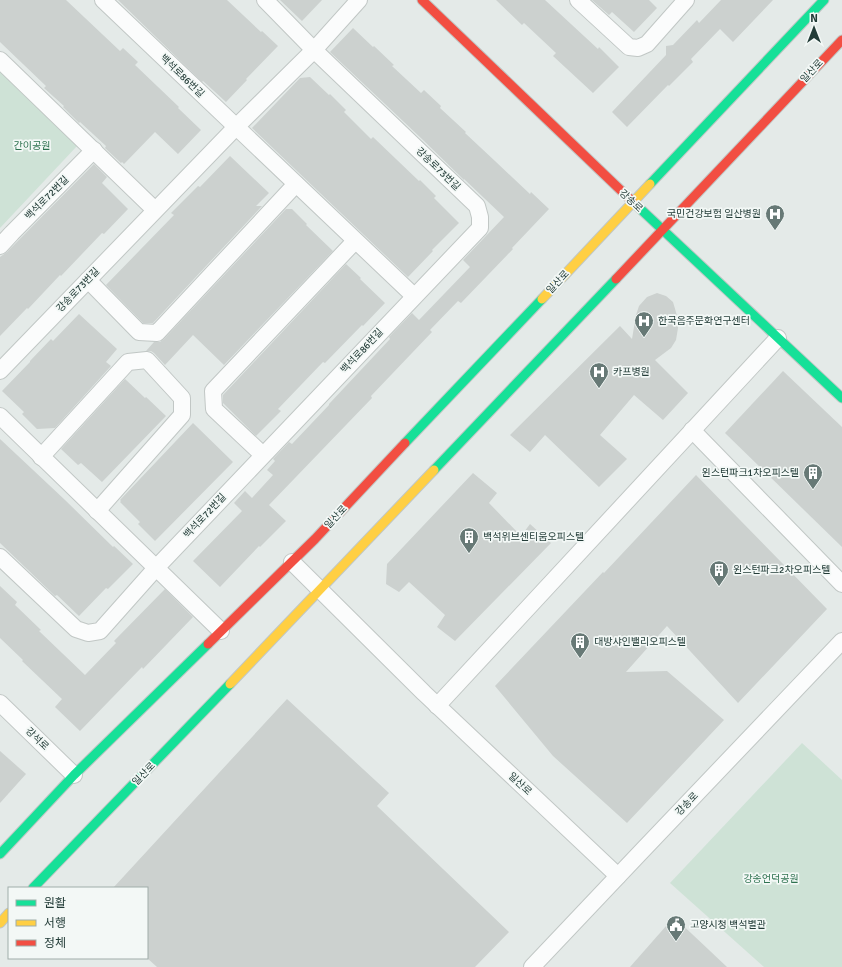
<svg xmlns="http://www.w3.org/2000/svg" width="842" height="967" font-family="Signika,'Noto Sans KR',sans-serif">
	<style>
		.green { fill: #cee2d6 }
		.building { fill: #ccd1cf }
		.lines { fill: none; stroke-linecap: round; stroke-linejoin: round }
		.street-casing { stroke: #c1c7c5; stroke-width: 18 }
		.fast-casing { stroke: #c0c7c5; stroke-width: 11 }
		.slow-casing { stroke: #c0c7c5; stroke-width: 11 }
		.jam-casing { stroke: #c0c7c5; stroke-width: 11 }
		.street { stroke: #fbfcfc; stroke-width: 16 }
		.fast { stroke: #16e098; stroke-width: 9 }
		.slow { stroke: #ffcf43; stroke-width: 9 }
		.jam { stroke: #f24e42; stroke-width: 9 }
		.labels { text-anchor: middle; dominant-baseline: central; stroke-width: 3.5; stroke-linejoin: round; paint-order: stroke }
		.street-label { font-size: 10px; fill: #233c38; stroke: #f3f8f6 }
		.park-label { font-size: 10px; fill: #2e7250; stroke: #f3f8f6 }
		.poi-label { font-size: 10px; fill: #233c38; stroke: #f3f8f6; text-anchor: start }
	</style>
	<rect width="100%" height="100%" fill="#e4eae8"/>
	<g class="green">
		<path d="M0,70L77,146L0,228Z"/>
		<path d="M802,743L842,780V967H764L670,883Z"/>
	</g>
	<g class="building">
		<path d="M0,0H66L120,51L123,48L138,62L135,65L179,107L178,108L201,130L178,154L155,132L124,164L122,162L121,163L105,148L106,146L80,122L79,123L63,107L64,106L44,88L46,86L0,42Z"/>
		<path d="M118,0H227L261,32L262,31L278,46L246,79L247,80L226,102L203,81L202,82Z"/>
		<path d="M280,0H322L302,21Z"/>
		<path d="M496,0H545L598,49L599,47L619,67L593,93L553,56L556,53L524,23L522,25Z"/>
		<path d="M592,0H649L657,8L634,32L612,12L609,15Z"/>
		<path d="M721,0H773L733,42L720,29L691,59L693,62L669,86L668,85L627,127L612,112L666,55V46L673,45L697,20L699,23Z"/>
		<path d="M353,28L373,47L374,46L394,65L392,66L421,93L424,90L441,106L440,108L466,132L465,133L495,161L530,194L531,192L549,209L512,248L513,249L461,303L458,301L430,330L432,332L371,396L372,398L269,505L286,521L260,547L259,546L220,587L193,561L242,511L234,503L245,491L252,498L273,475L267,470L275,461L273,459L289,442L292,444L329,405V404L390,339L389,337L412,313L419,320L470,267L463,260L504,217L464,179V180L423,140L330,52Z"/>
		<path d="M310,77L329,95L330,94L346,110L344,112L371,139L373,137L419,181L420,180L436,196L434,198L459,223L432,250L433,251L408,277L252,128L300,78Z"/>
		<path d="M230,156L269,193L256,206H262L153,323H143L106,285L174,215L171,213L198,186L200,187Z"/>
		<path d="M94,164L107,177L102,183L128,209L104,234L102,233L61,276L60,275L28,309L27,308L0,336V257L7,252Z"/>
		<path d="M286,209H292L307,224L306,225L333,251L224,365L193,335L165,365L154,353L151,351H146L154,342H160L164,339Z"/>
		<path d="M346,264L361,278L360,279L385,303L363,326L362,325L325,363L323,362L278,409L281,411L256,436L223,403V395Z"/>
		<path d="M657,293L666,296L673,302L678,319V328L676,340L671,348L655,360L688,393L663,420L634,395L600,435L627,459L599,487L545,435L530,452L510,435L620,326L632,339L636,315L639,306L647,297Z"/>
		<path d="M79,314L117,349L106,362L111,366L55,428L37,429L22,414L24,412L2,391L30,362V361L51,339L53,341Z"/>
		<path d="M783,371L842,427V547L725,433Z"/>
		<path d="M125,379L145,398L146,397L166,416L102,482L81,463L78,465L61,449Z"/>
		<path d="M193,423L233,462L155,541L138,524L140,522L120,502L121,501L120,500Z"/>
		<path d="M0,439L65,500L113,547L114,546L133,564L108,589L106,588L79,616L57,595L55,596L0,543Z"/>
		<path d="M473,473L497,493L489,503L521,536L530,524L551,543L455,641L437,627L445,615L409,582L399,592L386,584L387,564Z"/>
		<path d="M696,475L827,609L738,703L667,626L626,672L667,671L724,720L627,823L553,756L495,686L603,572L604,573Z"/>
		<path d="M0,586L17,602L15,605L41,630L39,631L85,675L116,643L114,641L165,589L193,617L143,669L142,667L80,731L55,707L62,699L22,661L23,660L0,638Z"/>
		<path d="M287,699L389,793L377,806L509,932L475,967H157L147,958V888H113Z"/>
		<path d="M0,751L26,774L0,803Z"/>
		<path d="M674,917L727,967H630Z"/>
	</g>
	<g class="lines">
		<g class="street-casing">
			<g id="street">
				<path d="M103,0L414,296"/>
				<path d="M578,0L629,47L638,48L647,44L686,0"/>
				<path d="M0,60L155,210"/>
				<path d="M0,246L12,233L94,150"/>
				<path d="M88,280L139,332L157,333L296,184"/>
				<path d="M0,371L236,127L314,50L359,0"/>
				<path d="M0,416L221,631"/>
				<path d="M692,430L842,584"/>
				<path d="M263,455L214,409L213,391L355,241"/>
				<path d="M41,457L128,362L147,360L182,398V415L97,511"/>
				<path d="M0,557L76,629L88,633L100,631L156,568L480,228V217L477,206L314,50L265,0"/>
				<path d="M292,562L424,693L618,876"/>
				<path d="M0,703L74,775"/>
				<path d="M437,706L778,338"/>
				<path d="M532,967L639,854L842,641"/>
			</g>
		</g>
		<g class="fast-casing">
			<g id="fast">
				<path d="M650,184L824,0"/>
				<path d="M632,201L842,398"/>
				<path d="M405,443L542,299"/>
				<path d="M434,470L616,279"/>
				<path d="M0,854L74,775L208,644"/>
				<path d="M33,888L230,684"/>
			</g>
		</g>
		<g class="slow-casing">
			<g id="slow">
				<path d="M542,299L650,184"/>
				<path d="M230,684L434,470"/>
				<path d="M0,923L9,913"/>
			</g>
		</g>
		<g class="jam-casing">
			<g id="jam">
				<path d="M422,0L632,201"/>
				<path d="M616,279L842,40"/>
				<path d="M208,644L315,539L405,443"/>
			</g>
		</g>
		<use href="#street" class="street"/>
		<use href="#fast" class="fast"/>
		<use href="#slow" class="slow"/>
		<use href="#jam" class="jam"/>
	</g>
	<defs>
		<g id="hospital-pin" transform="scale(1)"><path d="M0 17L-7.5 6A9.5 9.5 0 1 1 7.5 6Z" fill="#677976" stroke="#f3f8f6"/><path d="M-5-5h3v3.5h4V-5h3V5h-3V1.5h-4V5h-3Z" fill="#fff"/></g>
		<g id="building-pin" transform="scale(1)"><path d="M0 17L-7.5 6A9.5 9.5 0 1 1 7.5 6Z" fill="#677976" stroke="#f3f8f6"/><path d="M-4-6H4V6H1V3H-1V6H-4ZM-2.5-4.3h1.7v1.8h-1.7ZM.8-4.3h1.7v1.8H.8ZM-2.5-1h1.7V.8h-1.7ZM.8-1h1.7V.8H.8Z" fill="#fff"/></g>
		<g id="civic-pin" transform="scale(1)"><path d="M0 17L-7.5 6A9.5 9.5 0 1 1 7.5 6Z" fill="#677976" stroke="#f3f8f6"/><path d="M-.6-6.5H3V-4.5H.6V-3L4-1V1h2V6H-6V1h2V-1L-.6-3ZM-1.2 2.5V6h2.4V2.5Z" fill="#fff"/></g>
	</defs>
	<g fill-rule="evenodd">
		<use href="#hospital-pin" x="775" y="214"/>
		<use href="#hospital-pin" x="644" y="321"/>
		<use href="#hospital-pin" x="599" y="372"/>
		<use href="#building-pin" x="813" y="473"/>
		<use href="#building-pin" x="469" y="537"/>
		<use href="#building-pin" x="719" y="570"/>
		<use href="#building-pin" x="580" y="642"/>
		<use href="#civic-pin" x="676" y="925"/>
	</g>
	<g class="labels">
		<g class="street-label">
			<text transform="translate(812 71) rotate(-47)">일산로</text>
			<text transform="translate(182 76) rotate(44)">백석로86번길</text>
			<text transform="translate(438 169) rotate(44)">강송로73번길</text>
			<text transform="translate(47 198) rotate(-45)">백석로72번길</text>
			<text transform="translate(631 201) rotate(43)">강송로</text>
			<text transform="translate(558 282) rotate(-47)">일산로</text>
			<text transform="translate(78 290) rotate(-46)">강송로73번길</text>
			<text transform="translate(362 351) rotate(-47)">백석로86번길</text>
			<text transform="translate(205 516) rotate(-47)">백석로72번길</text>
			<text transform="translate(336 517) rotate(-47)">일산로</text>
			<text transform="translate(37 739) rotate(44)">강석로</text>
			<text transform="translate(144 774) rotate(-46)">일산로</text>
			<text transform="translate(520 784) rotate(43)">일산로</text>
			<text transform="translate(687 804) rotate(-46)">강송로</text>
		</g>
		<g class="park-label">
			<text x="32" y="146">간이공원</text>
			<text x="771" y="879">강송언덕공원</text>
		</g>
		<g class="poi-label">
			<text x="761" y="214" text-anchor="end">국민건강보험 일산병원</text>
			<text x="658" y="321">한국음주문화연구센터</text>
			<text x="613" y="372">카프병원</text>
			<text x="799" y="473" text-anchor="end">윈스턴파크1차오피스텔</text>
			<text x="483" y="537">백석위브센티움오피스텔</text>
			<text x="733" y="570">윈스턴파크2차오피스텔</text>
			<text x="594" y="642">대방샤인밸리오피스텔</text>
			<text x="690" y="925">고양시청 백석별관</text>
		</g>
	</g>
	<rect x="8" y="887" width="140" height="72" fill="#f3f8f6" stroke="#a0adaa"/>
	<rect x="16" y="900" width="20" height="6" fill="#16e098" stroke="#a0adaa"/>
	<text x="44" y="907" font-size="12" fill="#233c38">원활</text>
	<rect x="16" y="920" width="20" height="6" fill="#ffcf43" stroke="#a0adaa"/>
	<text x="44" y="927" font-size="12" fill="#233c38">서행</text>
	<rect x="16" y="940" width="20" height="6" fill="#f24e42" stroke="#a0adaa"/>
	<text x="44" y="947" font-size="12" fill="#233c38">정체</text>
	<g transform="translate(814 28)" stroke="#f3f8f6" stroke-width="3" paint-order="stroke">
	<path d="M0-3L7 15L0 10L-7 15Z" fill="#233c38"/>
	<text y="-6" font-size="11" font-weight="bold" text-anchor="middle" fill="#233c38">N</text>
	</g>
</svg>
